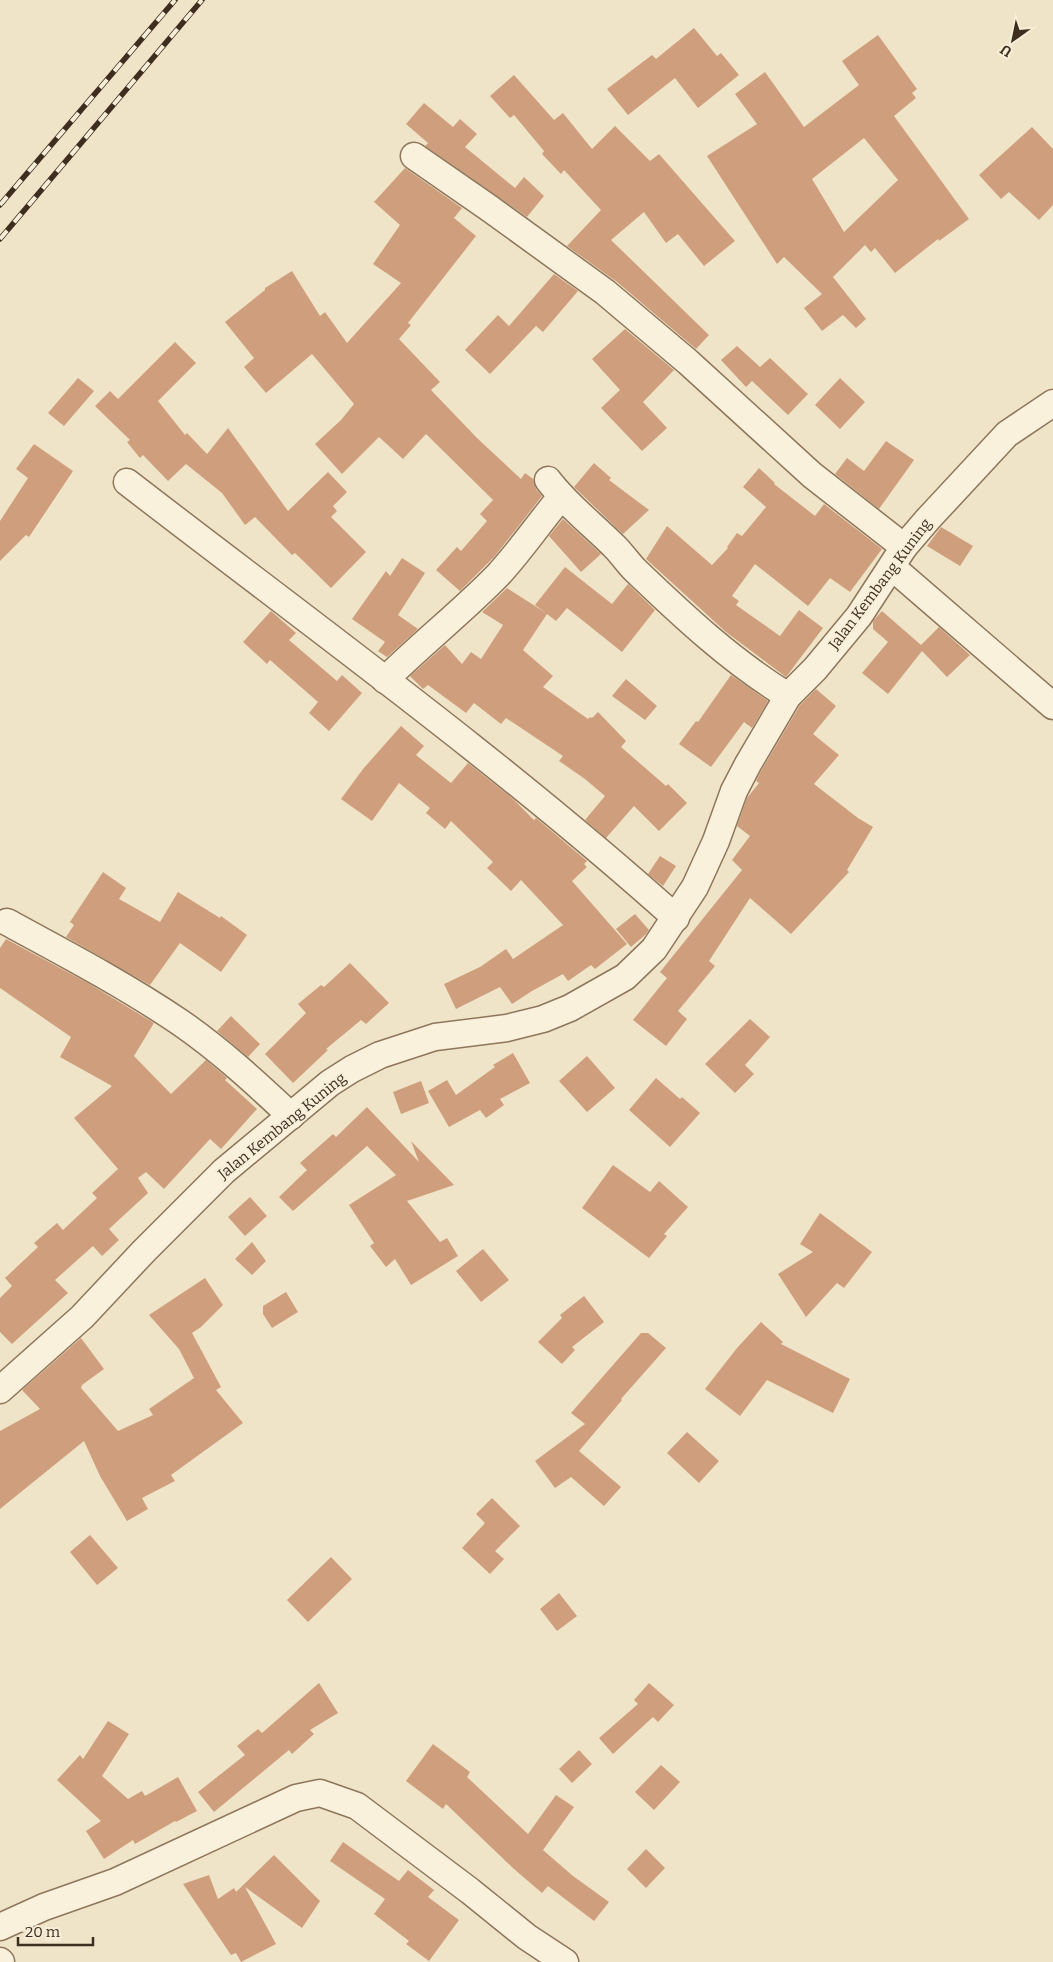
<svg xmlns="http://www.w3.org/2000/svg" width="1053" height="1962" font-family="Bitter,serif">
	<style>
		.building { fill: #cf9f7d; fill-rule: evenodd }
		.lines { fill: none; stroke-linecap: round; stroke-linejoin: round }
		.street-casing { stroke: #8d765c; stroke-width: 29 }
		.street { stroke: #faf1dc; stroke-width: 26 }
		.rail-casing { stroke: #3d2e20; stroke-width: 5.5 }
		.rail { stroke: #f7eed8; stroke-width: 4; stroke-dasharray: 11; stroke-linecap: butt }
		.labels { text-anchor: middle; dominant-baseline: central; stroke-width: 4; stroke-linejoin: round; paint-order: stroke }
		.street-label { font-size: 15px; fill: #3d2e20; stroke: #f7eed8 }
	</style>
	<rect width="100%" height="100%" fill="#f0e4c8"/>
	<g class="building">
		<path d="M694,28L717,56L721,53L739,75L698,108L675,78L628,115L607,89L652,55L656,59Z"/>
		<path d="M878,35L917,89L912,93L916,98L894,116L969,219L939,241L938,239L895,273L875,248L871,252L865,245L833,277L866,319L856,328L843,315L822,331L804,308L822,294L784,257L777,264L707,156L757,124L735,94L765,72L804,127L859,85L842,61ZM864,138L898,180L844,232L812,179Z"/>
		<path d="M514,75L554,120L563,113L592,149L615,126L650,161L659,154L735,241L704,266L678,234L666,243L644,212L611,240L709,335L696,349L617,282L567,246L601,210L564,170L561,174L542,154L544,151L514,115L510,118L490,96Z"/>
		<path d="M424,103L453,127L460,119L477,134L465,147L515,188L524,177L544,196L527,217L425,146L428,143L406,124Z"/>
		<path d="M1032,127L1053,149V205L1039,220L1009,192L1001,199L979,175Z"/>
		<path d="M405,168L462,208L454,218L476,236L408,323L411,325L399,339L440,382L431,390L477,438L521,479L525,473L533,479L536,489L542,496L495,556L460,591L436,570L457,547L461,551L487,521L480,514L493,500L426,434L403,459L379,437L342,474L315,444L341,420L354,404L312,354L266,393L244,367L254,358L225,322L265,290V288L292,271L320,316L325,312L347,343L401,283L373,264L400,225L374,202Z"/>
		<path d="M554,274L578,291L543,332L536,326L490,374L465,350L498,315L509,326Z"/>
		<path d="M625,329L674,370L643,402L667,428L642,451L601,408L620,390L592,359Z"/>
		<path d="M175,342L196,363L158,401L185,435L187,433L207,454L228,428L288,511L328,472L347,492L333,506L337,511L331,517L366,552L331,588L295,553L292,555L255,517L245,525L222,493L186,464L168,481L143,455L140,458L127,442L130,440L95,406L110,391L118,399Z"/>
		<path d="M737,346L760,367L770,358L808,394L788,415L752,381L746,387L721,360Z"/>
		<path d="M78,378L94,391L64,426L48,413Z"/>
		<path d="M840,378L865,402L840,429L815,405Z"/>
		<path d="M886,441L914,460L879,509L835,474L847,458L864,471Z"/>
		<path d="M34,444L73,471L29,537L26,535L0,561V521L28,478L16,469Z"/>
		<path d="M594,463L611,478L609,480L649,510L623,534L574,487Z"/>
		<path d="M759,468L775,483L774,484L815,516L824,504L882,549L850,592L830,578L808,606L755,564L732,596L739,601L736,605L780,636L799,610L823,628L786,677L726,632L646,559L667,526L712,565L728,548L727,547L737,533L742,536L766,507L743,487Z"/>
		<path d="M563,519L601,554L581,572L549,536Z"/>
		<path d="M941,527L973,546L960,566L927,546Z"/>
		<path d="M402,558L425,573L398,615L418,629L387,657L378,651L385,642L352,619L386,571L390,576Z"/>
		<path d="M565,567L612,604L628,584L655,610L622,652L567,608L556,621L547,614L523,650L553,676L543,687L588,719L590,717L592,718L598,712L626,741L621,747L666,786L668,784L687,803L659,831L634,806L606,838L585,820L605,796L585,779L559,761L563,756L506,718L501,724L474,703L466,713L428,685L423,689L410,676L445,645L462,664L471,652L481,659L503,625L482,612L507,588L546,613L535,605Z"/>
		<path d="M271,611L296,633L289,640L337,681L342,675L362,693L329,731L309,713L318,702L270,660L267,664L243,642Z"/>
		<path d="M882,611L921,645L939,627L970,655L947,677L922,651L888,694L862,673L888,642L873,629V621Z"/>
		<path d="M731,675L768,701L752,728L744,722L711,767L679,744L696,721L698,722Z"/>
		<path d="M626,679L657,706L645,720L612,696Z"/>
		<path d="M816,689L836,706L813,734L839,755L814,784L858,818L873,827L847,870L849,872L791,934L750,898L709,961L715,966L678,1011L687,1019L666,1046L633,1020L667,978L660,972L742,870L732,860L750,836L737,826L747,798L759,783L756,781L761,771L800,705Z"/>
		<path d="M401,726L424,746L416,755L451,783L468,763L513,799L534,820L536,818L587,861L584,864L587,867L572,881L627,944L595,969L591,965L568,981L563,974L532,991L512,1004L500,987L456,1009L444,984L480,967L506,949L513,959L563,925L521,880L511,891L487,868L493,862L451,821L445,829L426,813L430,808L399,783L372,821L341,799L363,769Z"/>
		<path d="M660,856L676,866L663,886L648,874Z"/>
		<path d="M103,872L126,888L119,899L160,922L178,892L220,918L221,916L247,935L221,972L180,943L150,985L66,937L74,925L70,922Z"/>
		<path d="M635,914L649,930L645,935L631,947L616,929Z"/>
		<path d="M6,939L88,983L154,1023L134,1056L171,1094L206,1060L227,1078L225,1080L257,1109L221,1149L210,1139L164,1189L146,1172L138,1178L148,1193L109,1229L119,1240L102,1256L93,1246L55,1280L68,1293L12,1344L0,1332V1298L12,1286L5,1278L38,1247L34,1243L57,1223L63,1230L97,1198L92,1193L118,1169L74,1118L112,1086L60,1057L71,1037L0,988V948Z"/>
		<path d="M350,963L389,1003L366,1024L361,1020L326,1049L328,1050L293,1083L265,1054L306,1013L298,1004L321,985L324,987Z"/>
		<path d="M231,1016L260,1044L248,1057L217,1031Z"/>
		<path d="M750,1019L770,1037L745,1065L754,1074L735,1093L705,1064Z"/>
		<path d="M513,1053L530,1083L500,1099L504,1105L486,1118L480,1110L449,1127L428,1091L447,1080L456,1095L495,1067L493,1065Z"/>
		<path d="M587,1056L615,1088L587,1112L559,1081Z"/>
		<path d="M656,1078L680,1099L682,1097L700,1113L670,1147L629,1110Z"/>
		<path d="M421,1081L429,1103L401,1114L393,1092Z"/>
		<path d="M367,1107L419,1162L411,1141L454,1185L407,1201L440,1242L447,1238L458,1256L411,1285L395,1259L386,1267L370,1246L374,1243L349,1205L396,1175L367,1146L293,1211L279,1197L307,1170L300,1163L333,1134L336,1137Z"/>
		<path d="M613,1165L650,1192L659,1181L688,1207L664,1234L667,1236L649,1258L582,1208Z"/>
		<path d="M250,1197L267,1216L245,1236L228,1217Z"/>
		<path d="M820,1213L872,1252L844,1288L837,1283L806,1317L778,1274L813,1252L800,1244Z"/>
		<path d="M252,1242L266,1261L252,1275L235,1259Z"/>
		<path d="M483,1249L509,1280L481,1302L456,1271Z"/>
		<path d="M205,1278L223,1305L201,1327L192,1333L221,1387L216,1390L243,1423L171,1475L175,1481L142,1498L148,1509L127,1521L100,1476L84,1441L0,1509V1431L40,1409L22,1390L81,1338L104,1369L82,1385L81,1388L118,1431L153,1415L149,1409L194,1378L179,1349L149,1315Z"/>
		<path d="M286,1292L298,1312L272,1328L263,1314V1306Z"/>
		<path d="M584,1296L604,1322L572,1347L575,1350L562,1364L538,1342L562,1318L560,1315Z"/>
		<path d="M761,1322L783,1342L781,1344L850,1379L833,1413L767,1380L740,1416L705,1389L737,1348Z"/>
		<path d="M641,1333H648L666,1348L621,1399L622,1400L579,1451L621,1487L604,1506L571,1477L555,1488L535,1461L585,1424L571,1413Z"/>
		<path d="M687,1432L719,1461L699,1483L667,1453Z"/>
		<path d="M492,1498L520,1526L495,1551L504,1559L490,1574L462,1548L485,1523L476,1514Z"/>
		<path d="M90,1535L118,1568L97,1585L70,1552Z"/>
		<path d="M331,1557L352,1579L308,1622L287,1600Z"/>
		<path d="M559,1593L577,1616L557,1631L540,1609Z"/>
		<path d="M319,1683L338,1713L310,1730L314,1734L292,1754L289,1750L214,1812L198,1792L245,1755L237,1746L258,1729L262,1733Z"/>
		<path d="M649,1683L674,1705L658,1722L653,1717L613,1754L599,1738L638,1704L634,1700Z"/>
		<path d="M108,1721L129,1734L102,1776L128,1799L142,1791L145,1796L178,1777L197,1811L176,1822L175,1821L135,1844L133,1840L104,1859L86,1831L101,1821L57,1780L80,1755L83,1759Z"/>
		<path d="M433,1744L470,1772L467,1777L528,1834L556,1795L574,1807L543,1850L573,1876L609,1902L594,1921L548,1886L542,1893L514,1869L446,1804L443,1809L406,1781Z"/>
		<path d="M579,1750L592,1764L572,1783L559,1769Z"/>
		<path d="M661,1765L680,1782L654,1810L635,1792Z"/>
		<path d="M343,1842L399,1881L408,1870L434,1890L428,1897L459,1920L429,1961L406,1944L409,1941L374,1914L385,1899L330,1861Z"/>
		<path d="M646,1849L665,1868L646,1888L627,1869Z"/>
		<path d="M274,1855L320,1901L302,1928L245,1887L276,1944L241,1962L236,1953L231,1955L183,1884L209,1875L218,1899L234,1888L236,1892Z"/>
	</g>
	<g class="lines">
		<g class="street-casing">
			<g id="street">
				<path d="M414,156L489,208L605,292L688,362L812,475L904,547"/>
				<path d="M548,480C567,505 592,524 615,547C622,554 628,563 635,570C683,616 731,661 788,696"/>
				<path d="M127,482C312,625 502,762 676,918"/>
				<path d="M892,567L1053,706"/>
				<path d="M385,680C421,644 462,612 498,575C521,550 539,523 561,497"/>
				<path d="M7,922C66,954 125,985 181,1023C220,1050 256,1083 291,1116"/>
				<path d="M0,1390L82,1317L144,1251L224,1171L330,1083L352,1069L380,1055L435,1037L507,1028L543,1019L570,1008L625,977L654,949L695,887L716,841L734,791L748,764L788,696L815,669L859,616L904,547L928,519L1007,434L1053,403"/>
				<path d="M0,1927L44,1907L115,1882L296,1798L320,1793L357,1806L470,1891L527,1937L565,1962"/>
				<path d="M0,1961L1,1962"/>
			</g>
		</g>
		<use href="#street" class="street"/>
		<g class="rail-casing">
			<g id="rail">
				<path d="M0,205L175,0"/>
				<path d="M0,239L202,0"/>
			</g>
		</g>
		<use href="#rail" class="rail"/>
	</g>
	<g class="labels">
		<g class="street-label">
			<text transform="translate(880 584) rotate(-53)">Jalan Kembang Kuning</text>
			<text transform="translate(282 1126) rotate(-39)">Jalan Kembang Kuning</text>
		</g>
	</g>
	<g transform="translate(1013 40) rotate(213)" stroke="#f7eed8" stroke-width="4" paint-order="stroke">
	<path d="M0-4L9 19L0 12L-9 19Z" fill="#3d2e20"/>
	<text y="-8" font-size="14" font-weight="bold" text-anchor="middle" fill="#3d2e20">U</text>
	</g>
	<path d="M18 1937v8h75v-8" fill="none" stroke="#3d2e20" stroke-width="2.5"/>
	<text x="25" y="1937" font-size="15" fill="#3d2e20" stroke="#f7eed8" stroke-width="4" paint-order="stroke">20 m</text>
</svg>
